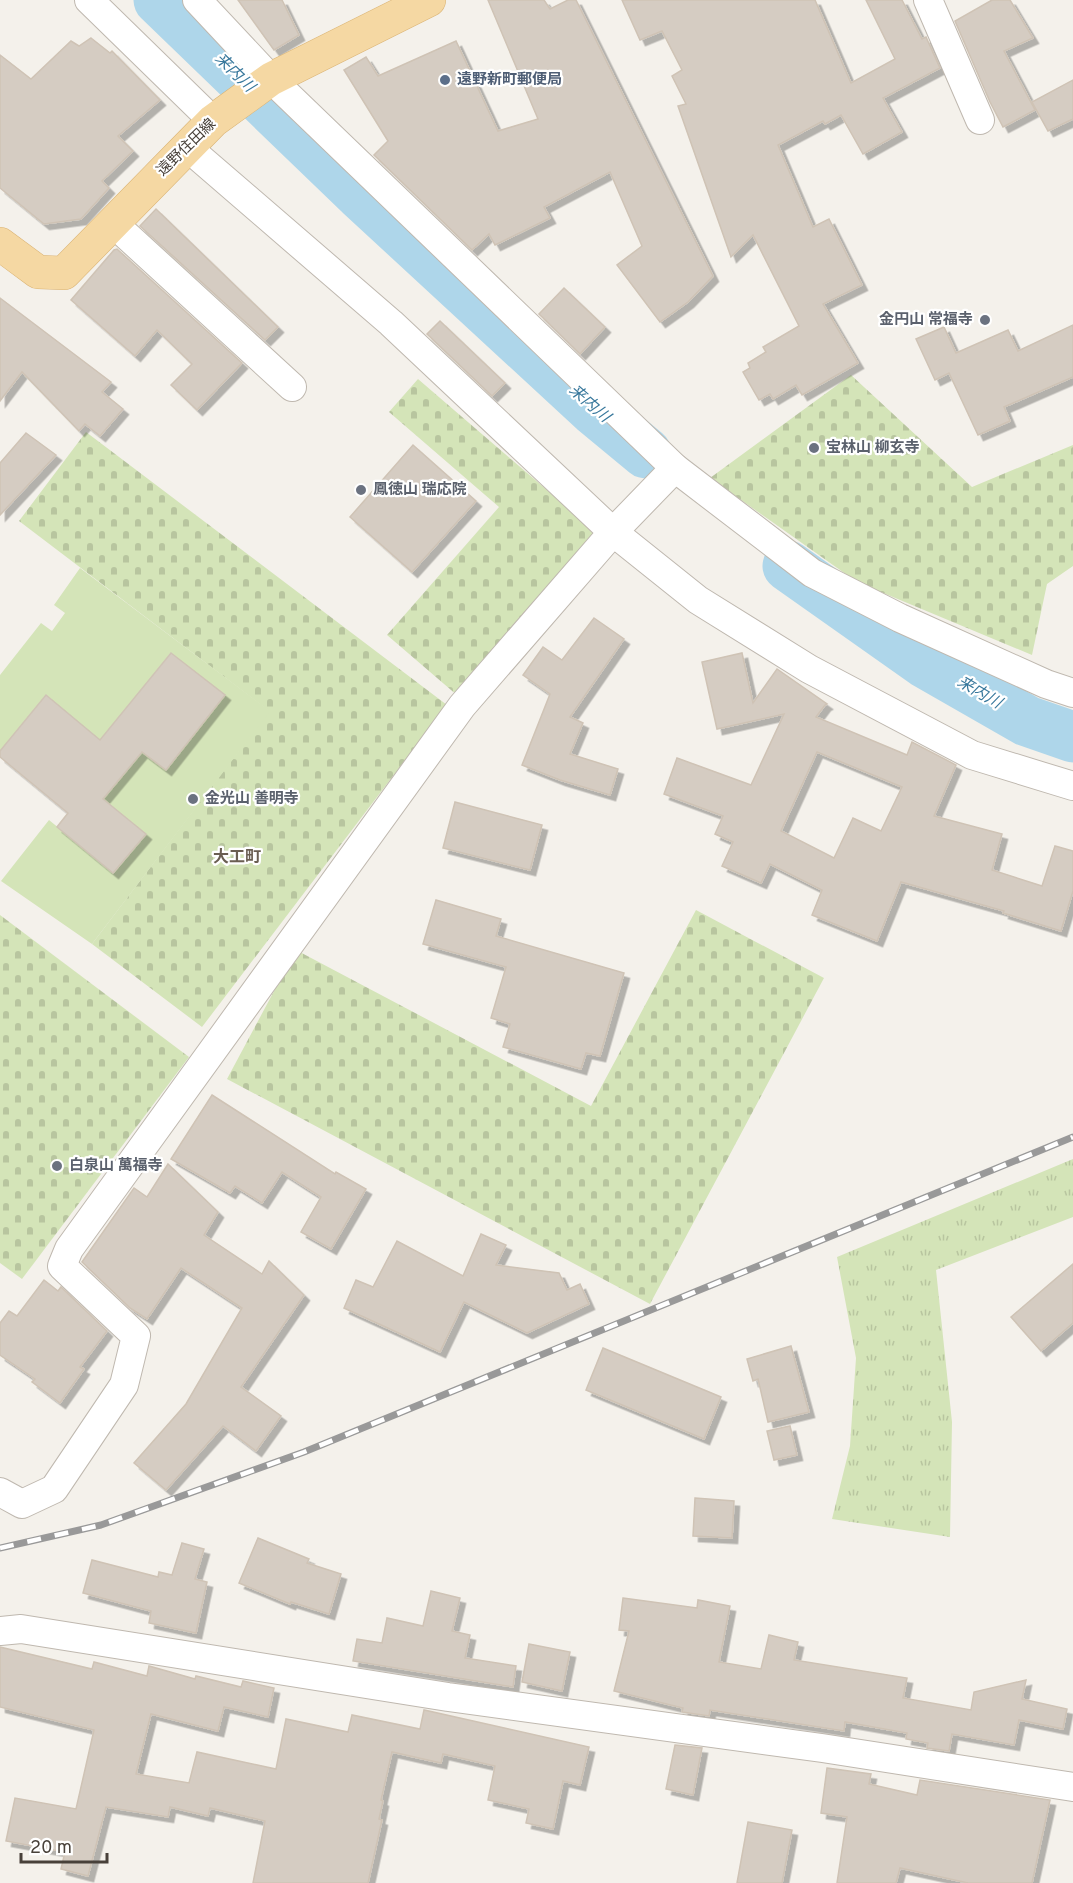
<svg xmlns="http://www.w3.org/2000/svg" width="1073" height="1883" font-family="Overpass,'Noto Sans JP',sans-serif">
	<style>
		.grass { fill: url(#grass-tufts) }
		.cemetery { fill: url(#cemetery-stones) }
		.garden { fill: #d4e4b8 }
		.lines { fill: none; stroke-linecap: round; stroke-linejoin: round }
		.river { stroke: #aed6ea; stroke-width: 51 }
		.building { fill: #d5ccc2; stroke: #cfc3b5; stroke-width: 1.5; fill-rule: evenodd; filter: url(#shadow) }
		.minor-casing { stroke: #bfb8af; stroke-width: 30 }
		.major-casing { stroke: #dab374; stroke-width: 34 }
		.minor { stroke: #fff; stroke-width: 28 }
		.major { stroke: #f5d8a3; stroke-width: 33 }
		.rail-casing { stroke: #999; stroke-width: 7 }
		.rail { stroke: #fff; stroke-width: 4.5; stroke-dasharray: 14; stroke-linecap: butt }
		.service-dot { fill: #5c6f8a; stroke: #fff; stroke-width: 2 }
		.worship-dot { fill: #6b7280; stroke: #fff; stroke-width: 2 }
		.labels { text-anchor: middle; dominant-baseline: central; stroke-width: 4.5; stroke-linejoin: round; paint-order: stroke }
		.service-label { font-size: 15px; font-weight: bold; fill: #4e5e75; stroke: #fff; text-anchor: start }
		.street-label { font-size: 15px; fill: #48413a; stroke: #fff }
		.worship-label { font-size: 15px; font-weight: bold; fill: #5b616d; stroke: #fff; text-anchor: start }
		.water-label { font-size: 16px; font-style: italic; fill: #38789c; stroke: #fff }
		.neighbourhood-label { font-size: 16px; font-weight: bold; fill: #6a5e52; stroke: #fff }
	</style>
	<defs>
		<pattern id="grass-tufts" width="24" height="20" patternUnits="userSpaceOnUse" patternTransform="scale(1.5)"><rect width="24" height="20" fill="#d4e4b8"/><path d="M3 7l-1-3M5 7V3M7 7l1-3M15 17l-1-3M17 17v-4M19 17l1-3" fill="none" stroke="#b8c59f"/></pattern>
		<pattern id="cemetery-stones" width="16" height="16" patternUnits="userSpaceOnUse" patternTransform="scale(1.5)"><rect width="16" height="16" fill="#d4e4b8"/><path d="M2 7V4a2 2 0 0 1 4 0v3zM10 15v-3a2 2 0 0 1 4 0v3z" fill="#b8c59f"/></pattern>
		<filter id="shadow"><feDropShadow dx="5.5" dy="5.5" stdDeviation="0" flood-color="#0004"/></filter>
	</defs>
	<rect width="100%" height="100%" fill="#f4f1eb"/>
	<path class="grass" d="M1073,1159V1217L936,1270L952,1422L950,1537L832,1519L850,1446L856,1358L837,1257Z"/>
	<g class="cemetery">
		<path d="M851,375L972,487L1073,445V566L1047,584L1032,655L857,582L710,478Z"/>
		<path d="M418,379L598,534L458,696L387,635L499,507L389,412Z"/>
		<path d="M86,432L447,705L202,1027L92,944L269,711L19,521Z"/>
		<path d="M696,910L824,978L650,1304L227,1079L296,950L591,1106Z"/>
		<path d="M0,915L189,1057L22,1279L0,1263Z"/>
	</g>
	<path class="garden" d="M80,568L270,711L92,944L1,881L49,820L114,873L146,834L103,799L142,752L166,770L225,695L171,653L100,740L46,695L0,751V675L41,623L52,631L65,613L54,605Z"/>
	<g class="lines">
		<g class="river">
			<path d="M159,0L360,194L594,410L646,453"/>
			<path d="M788,566L924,662L1027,721L1073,737"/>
		</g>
	</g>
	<g class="building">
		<path d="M238,0H282L299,35L274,50Z"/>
		<path d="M488,0H544L550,9L568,0H576L713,276L688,302L660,322L617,265L642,246L610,172L544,207L550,218L495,245L489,234L472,250L374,155L388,141L344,70L366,57L378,76L456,41L498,131L538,119Z"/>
		<path d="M622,0H815L851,83L895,59L866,0H902L922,39L926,37L940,68L883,98L902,132L863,154L841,115L825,124L823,121L778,145L813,227L829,219L862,285L823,304L858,363L802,395L796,385L773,399L770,394L759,400L743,372L750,368L748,363L766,352L763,347L799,326L753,235L731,257L678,106L686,104L672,76L682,70L662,31L640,40Z"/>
		<path d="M992,0H1010L1033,38L1004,51L1035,110L1003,127L990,102L955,21Z"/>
		<path d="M91,38L110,53L112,51L160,100L118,136L133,151L102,181L109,188L81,219L44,224L0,188V55L31,79L71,41L79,46Z"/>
		<path d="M1073,80V119L1048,131L1032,102Z"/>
		<path d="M156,209L278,327L265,340L140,226Z"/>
		<path d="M117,249L242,363L197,410L171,385L192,364L157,330L135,356L71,300L114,250Z"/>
		<path d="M564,288L605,327L580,354L539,314Z"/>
		<path d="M0,298L111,382L102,392L123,409L100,436L85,424L79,431L22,372L0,401Z"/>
		<path d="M440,321L505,383L492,396L427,334Z"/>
		<path d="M1073,325V377L1004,407L1010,421L978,435L949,373L935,380L916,339L944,327L956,353L1008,330L1018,351Z"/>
		<path d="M26,433L56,455L0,515V463Z"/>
		<path d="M413,445L476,501L412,572L350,517Z"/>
		<path d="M594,618L624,639L570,717L583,723L570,754L618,769L610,795L560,780L522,765L550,694L523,675L543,647L562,660Z"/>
		<path d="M171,653L225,695L166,770L142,752L103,799L146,834L113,873L57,827L68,813L0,757V751L46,695L100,740Z"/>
		<path d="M742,653L753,703L777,669L827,704L825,705L816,717L907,755L912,742L956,765L934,816L1002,834L992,870L1042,886L1055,846L1073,851V891L1061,931L1003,913L1004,911L901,882L877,941L812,915L822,890L770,864L761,883L722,866L733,842L715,834L723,816L664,794L677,758L751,785L784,714L717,729L702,662ZM817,752L902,787L881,831L853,818L834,858L781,831Z"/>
		<path d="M455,802L542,825L530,870L443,848Z"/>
		<path d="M436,900L501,919L496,936L624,973L600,1056L586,1053L581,1069L503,1047L510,1024L491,1018L506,967L423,944Z"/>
		<path d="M212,1095L335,1174L336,1172L366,1189L331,1249L301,1232L321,1197L282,1172L262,1203L235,1186L230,1193L171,1159Z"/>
		<path d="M168,1164L218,1212L204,1235L262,1274L269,1261L304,1295L241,1387L281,1416L256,1451L223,1426L166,1490L134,1463L186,1404L242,1308L181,1268L147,1319L130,1308L82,1262L134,1188L147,1197Z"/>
		<path d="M481,1234L506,1245L496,1265L559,1273L567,1290L580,1284L589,1304L527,1333L464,1302L440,1352L344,1308L356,1280L373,1287L397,1241L463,1276Z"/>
		<path d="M1073,1264V1323L1041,1351L1011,1317Z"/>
		<path d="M44,1280L58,1291L61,1287L107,1331L80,1367L84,1369L60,1403L32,1382L35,1379L0,1355V1323L9,1311L17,1316Z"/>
		<path d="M791,1346L809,1412L768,1422L758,1379L753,1381L747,1359Z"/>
		<path d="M603,1348L721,1397L704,1439L586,1390Z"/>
		<path d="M790,1426L797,1455L774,1460L767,1431Z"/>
		<path d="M695,1498L734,1501L732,1538L693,1536Z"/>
		<path d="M258,1538L309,1559L307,1563L341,1574L329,1614L291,1602L290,1604L239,1583Z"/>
		<path d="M182,1543L204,1549L195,1579L207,1582L196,1633L149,1623L151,1611L83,1593L92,1560L158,1577L159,1572L172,1575Z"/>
		<path d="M431,1591L460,1598L452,1631L470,1635L465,1658L516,1666L513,1687L353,1661L357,1639L382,1643L387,1618L423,1626Z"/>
		<path d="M623,1598L697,1608L698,1600L730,1606L719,1662L761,1669L769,1635L798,1642L794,1660L907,1678L903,1698L971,1710L974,1692L1026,1680L1022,1699L1067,1709L1063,1729L1019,1720L1014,1745L952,1734L949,1751L927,1748L928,1743L906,1739L907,1733L845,1722L844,1731L710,1710L709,1716L682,1712L683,1708L614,1691L629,1631L619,1630Z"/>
		<path d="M529,1644L570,1652L562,1691L522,1682Z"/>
		<path d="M0,1647L92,1669L94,1662L147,1676L149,1666L195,1679L196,1676L241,1687L243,1681L274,1688L268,1717L224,1707L218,1731L151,1714L136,1774L189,1783L197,1752L276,1769L286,1719L348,1732L352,1715L420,1729L424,1710L589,1747L580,1785L563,1781L553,1829L526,1823L529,1809L488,1800L495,1766L443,1754L441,1763L392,1752L381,1800L383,1801L379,1819L382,1820L368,1883H253L265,1821L210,1808L208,1816L170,1807L168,1817L106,1807L88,1876L61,1869L65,1852L6,1841L15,1798L76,1809L94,1730L0,1707Z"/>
		<path d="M675,1745L702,1748L693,1795L666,1789Z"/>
		<path d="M827,1768L871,1774L869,1784L917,1795L920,1780L1050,1800L1032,1883H968L900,1868L896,1883H837L847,1817L821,1813Z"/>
		<path d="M748,1822L792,1830L782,1883H737Z"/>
	</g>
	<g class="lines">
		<g class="minor-casing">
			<g id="minor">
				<path d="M89,0L213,121"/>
				<path d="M197,0L271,79L675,468L812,573L900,618L1046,684L1073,693"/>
				<path d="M928,0L980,120"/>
				<path d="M187,147L391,323L613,532L698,600L809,669L972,755L1073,786"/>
				<path d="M113,223L292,387"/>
				<path d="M0,1492L22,1504L54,1489L124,1385L136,1336L62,1266L69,1249L462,706L613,532L675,468"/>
				<path d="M0,1631L21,1629L448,1697L822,1748L1073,1787"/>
			</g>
		</g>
		<g class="major-casing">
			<path id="major" d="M0,244L38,272L64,273L213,121L271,79L429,0"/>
		</g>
		<use href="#minor" class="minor"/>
		<use href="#major" class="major"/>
		<g class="rail-casing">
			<path id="rail" d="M0,1548L101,1525L304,1452L1073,1137"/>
		</g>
		<use href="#rail" class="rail"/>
	</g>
	<circle class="service-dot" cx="445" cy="80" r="6"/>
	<g class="worship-dot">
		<circle cx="985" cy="320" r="6"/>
		<circle cx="814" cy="448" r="6"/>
		<circle cx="361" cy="490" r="6"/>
		<circle cx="193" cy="799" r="6"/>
		<circle cx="57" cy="1166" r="6"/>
	</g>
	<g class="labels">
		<g class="service-label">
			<text x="457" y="80">遠野新町郵便局</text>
		</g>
		<g class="street-label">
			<text transform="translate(187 148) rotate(-44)">遠野住田線</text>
		</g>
		<g class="worship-label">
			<text x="973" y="320" text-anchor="end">金円山 常福寺</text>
			<text x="826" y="448">宝林山 柳玄寺</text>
			<text x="373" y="490">鳳徳山 瑞応院</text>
			<text x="205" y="799">金光山 善明寺</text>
			<text x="69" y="1166">白泉山 萬福寺</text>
		</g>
		<g class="water-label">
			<text transform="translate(234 73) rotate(44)">来内川</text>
			<text transform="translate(589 404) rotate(41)">来内川</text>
			<text transform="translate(979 693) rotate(30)">来内川</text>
		</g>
		<g class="neighbourhood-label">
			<text x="237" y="858">大工町</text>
		</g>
	</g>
	<path d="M21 1853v9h86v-9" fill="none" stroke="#48413a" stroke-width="3"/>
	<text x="30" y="1853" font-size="18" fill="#48413a" stroke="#ffffff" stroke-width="4.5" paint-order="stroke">20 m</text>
</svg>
